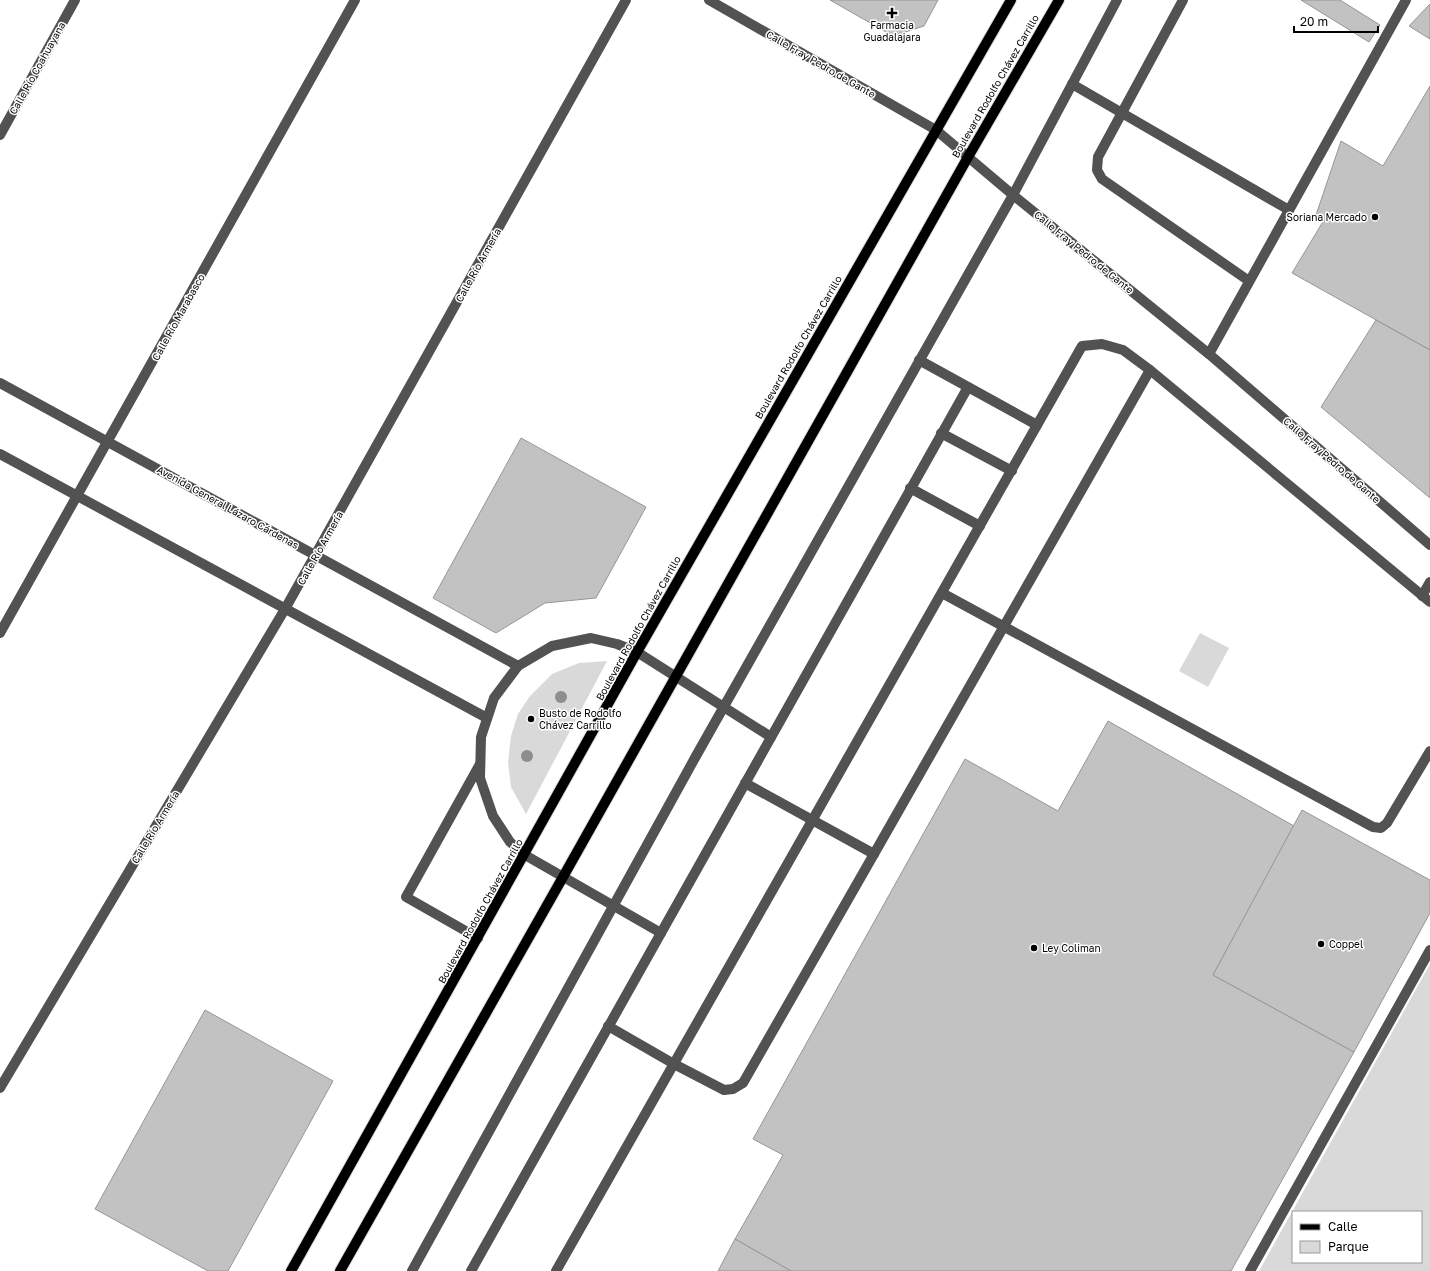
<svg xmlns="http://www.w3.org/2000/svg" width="1430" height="1271" font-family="'Golos Text',sans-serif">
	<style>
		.green { fill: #d9d9d9; fill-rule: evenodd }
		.building { fill: #c2c2c2; stroke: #969696 }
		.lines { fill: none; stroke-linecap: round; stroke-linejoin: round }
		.major-casing { stroke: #dbdbdb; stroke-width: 12 }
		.minor { stroke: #525252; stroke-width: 10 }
		.major { stroke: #000; stroke-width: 10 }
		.tree { fill: #8d8d8d }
		.poi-dot { fill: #000; stroke: #fff; stroke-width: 1.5 }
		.labels { text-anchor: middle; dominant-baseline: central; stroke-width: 3; stroke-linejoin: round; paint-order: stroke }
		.poi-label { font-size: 10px; fill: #000; stroke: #fff; text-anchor: start }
		.street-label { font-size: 10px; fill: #000; stroke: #fff }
	</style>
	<rect width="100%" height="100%" fill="#fff"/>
	<g class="green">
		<path d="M1200,633L1229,648L1208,687L1179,671Z"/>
		<path d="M607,661L526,814L511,787L508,762L511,736L518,714L530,696L552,674L579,663Z"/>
		<path d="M1430,964V1271H1259ZM1293,1212H1421V1262H1293Z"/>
	</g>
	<g class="building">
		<path d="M830,0H938L924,26L893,36Z"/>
		<path d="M1301,0H1340L1380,25L1369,42Z"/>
		<path d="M1430,4V39L1409,26Z"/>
		<path d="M1430,86V350L1292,273L1324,220L1316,215L1341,141L1383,166Z"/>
		<path d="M1376,320L1430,350V498L1321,407Z"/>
		<path d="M521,438L646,507L596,598L545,603L496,633L433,598Z"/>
		<path d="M1108,721L1294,826L1213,975L1354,1052L1231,1271H791L735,1239L783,1155L753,1139L965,759L1058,811Z"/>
		<path d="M1302,810L1430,880V913L1354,1052L1213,975Z"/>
		<path d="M205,1010L333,1081L228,1271H208L95,1209Z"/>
		<path d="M735,1239L791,1271H718Z"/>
	</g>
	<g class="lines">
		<g class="major-casing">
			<g id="major">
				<path d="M291,1271L637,652L1011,0"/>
				<path d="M340,1271L563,877L968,157L1059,0"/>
			</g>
		</g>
		<g class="minor">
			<path d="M709,0L936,130L1013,195L1209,354L1430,545"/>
			<path d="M1183,0L1098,157L1097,170L1102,179L1249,281"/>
			<path d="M1072,84L1289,210"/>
			<path d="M0,135L75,0"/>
			<path d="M1209,354L1406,0"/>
			<path d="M919,360L1037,425"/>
			<path d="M0,383L518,666"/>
			<path d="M941,433L1012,471"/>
			<path d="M0,454L487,718"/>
			<path d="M910,488L980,526"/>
			<path d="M942,593L1373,827L1381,828L1387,823L1430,751"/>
			<path d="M1422,596L1430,582"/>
			<path d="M0,633L355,0"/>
			<path d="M745,783L874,854L1150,370"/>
			<path d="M661,933L525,855L510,842L493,816L480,778L481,737L494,698L518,666L552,646L591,638L617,644L637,652L771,737"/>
			<path d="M478,938L406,897L480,764"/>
			<path d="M608,1026L674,1064L724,1090L733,1089L743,1083L874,854"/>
			<path d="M0,1088L285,609L626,0"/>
			<path d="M412,1271L696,756L1013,195L1117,0"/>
			<path d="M471,1271L968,387"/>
			<path d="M556,1271L1082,346L1102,344L1123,350L1150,370L1430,602"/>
			<path d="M1250,1271L1430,950"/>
		</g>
		<use href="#major" class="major"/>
	</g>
	<g class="tree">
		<circle cx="561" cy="697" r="6"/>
		<circle cx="527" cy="756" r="6"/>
	</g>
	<g class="poi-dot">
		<path d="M890 7h4v4h4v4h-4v4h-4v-4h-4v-4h4z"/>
		<circle cx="1375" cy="217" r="4"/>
		<circle cx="531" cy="719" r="4"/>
		<circle cx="1321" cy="944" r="4"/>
		<circle cx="1034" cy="948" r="4"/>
	</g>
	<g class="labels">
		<g class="poi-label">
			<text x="892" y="25" text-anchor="middle">Farmacia<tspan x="892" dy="12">Guadalajara</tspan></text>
			<text x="1367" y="217" text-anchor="end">Soriana Mercado</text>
			<text x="539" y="713">Busto de Rodolfo<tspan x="539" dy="12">Chávez Carrillo</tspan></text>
			<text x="1329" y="944">Coppel</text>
			<text x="1042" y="948">Ley Coliman</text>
		</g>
		<g class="street-label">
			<text transform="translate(821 64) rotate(30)">Calle Fray Pedro de Gante</text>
			<text transform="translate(37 68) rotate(-61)">Calle Río Coahuayana</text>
			<text transform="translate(995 86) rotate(-60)">Boulevard Rodolfo Chávez Carrillo</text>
			<text transform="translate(1084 252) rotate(39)">Calle Fray Pedro de Gante</text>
			<text transform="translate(478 265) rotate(-61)">Calle Río Armería</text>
			<text transform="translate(178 317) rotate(-61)">Calle Río Marabasco</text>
			<text transform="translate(798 347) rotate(-60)">Boulevard Rodolfo Chávez Carrillo</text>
			<text transform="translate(1332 460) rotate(41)">Calle Fray Pedro de Gante</text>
			<text transform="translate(228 507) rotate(29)">Avenida General Lázaro Cárdenas</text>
			<text transform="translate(320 548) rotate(-61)">Calle Río Armería</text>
			<text transform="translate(638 628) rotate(-61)">Boulevard Rodolfo Chávez Carrillo</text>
			<text transform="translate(155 827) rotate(-59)">Calle Río Armería</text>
			<text transform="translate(480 911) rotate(-61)">Boulevard Rodolfo Chávez Carrillo</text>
		</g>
	</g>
	<rect x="1292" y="1211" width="130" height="52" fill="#ffffff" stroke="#999999"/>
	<rect x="1300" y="1224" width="20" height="6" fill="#000000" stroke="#999999"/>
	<text x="1328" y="1231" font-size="12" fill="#000000">Calle</text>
	<rect x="1300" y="1241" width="20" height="12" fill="#d9d9d9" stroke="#999999"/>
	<text x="1328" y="1251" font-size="12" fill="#000000">Parque</text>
	<path d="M1294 26v6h84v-6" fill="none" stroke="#000000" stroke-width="2"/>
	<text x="1300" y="26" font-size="12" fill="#000000" stroke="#ffffff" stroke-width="3" paint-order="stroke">20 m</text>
</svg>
